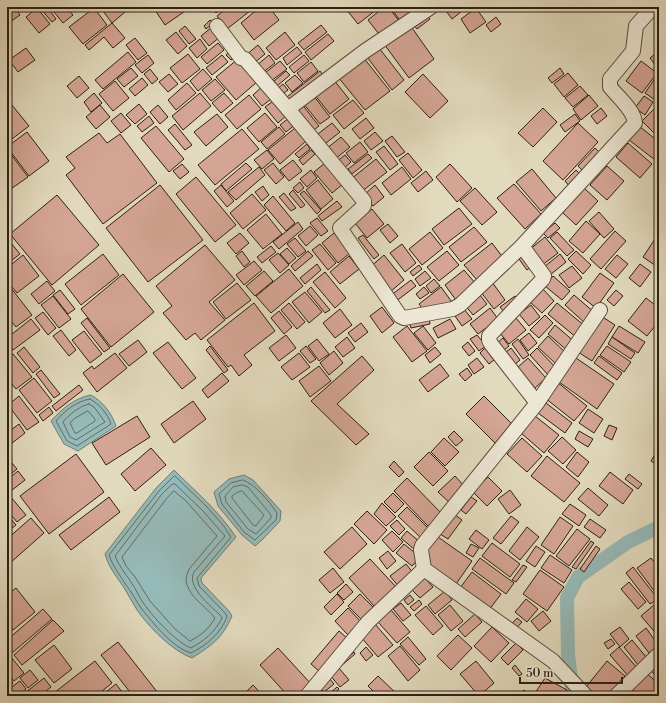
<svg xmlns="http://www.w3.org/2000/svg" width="666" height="703" font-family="'Libre Bodoni',serif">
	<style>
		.water { fill: #96bab8; stroke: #6d7c77 }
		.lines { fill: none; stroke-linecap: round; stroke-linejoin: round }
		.shore { stroke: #626c66; stroke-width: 1 }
		.canal { stroke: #96bab8; stroke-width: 14 }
		.building { fill: #d4a594; stroke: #2f1f15 }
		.street-casing { stroke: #5c4e3f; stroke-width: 16 }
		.street { stroke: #ece7d4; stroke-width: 14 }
	</style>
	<rect width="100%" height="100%" fill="#e2dabd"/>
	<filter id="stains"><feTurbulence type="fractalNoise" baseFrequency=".005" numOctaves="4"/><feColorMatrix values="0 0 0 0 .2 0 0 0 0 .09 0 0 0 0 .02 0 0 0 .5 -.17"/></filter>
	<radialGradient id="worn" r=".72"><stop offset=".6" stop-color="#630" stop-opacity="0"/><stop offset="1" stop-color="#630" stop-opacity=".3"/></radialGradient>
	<g class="water">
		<path d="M91,395C103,402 111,412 116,426L78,451L64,444L51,421C62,409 74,398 91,395Z"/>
		<path d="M174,470C195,491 219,511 236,537L201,578L202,583L229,611L232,616C222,639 212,645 192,658C171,650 150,628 137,610C132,602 128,594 123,586C115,575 109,567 105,554L156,488Z"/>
		<path d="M244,475L253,480L281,511L280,521L263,539L255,546L242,535L218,506L214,492L229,479Z"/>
	</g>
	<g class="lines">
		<g class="shore">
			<path d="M90,399C99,404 108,414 111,424L77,446L67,441L56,421C64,411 77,401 90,399Z"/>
			<path d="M89,404L94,407L105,422L76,440L70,437L63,422C69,415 79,406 89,404Z"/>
			<path d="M88,411L95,419V421L77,433H75L70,423L74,419Z"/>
			<path d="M175,476L207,507L223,525L231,537L197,578L199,586L226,614L227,617C220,634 207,645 191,653C173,648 153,623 141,608C136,601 132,592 126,585C120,575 113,567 109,555L159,491L173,477Z"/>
			<path d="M243,480C256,485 269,501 277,513L276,520L255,540L244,532L222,504L219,494L231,483Z"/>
			<path d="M173,484H175L203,511L225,536L194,572C186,587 211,606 221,616L222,618C215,632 204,641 191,648C177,643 152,616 144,604C139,597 136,589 131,582C125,573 119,566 115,556L162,494Z"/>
			<path d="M243,485L248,487L271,515V518L256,534L248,529L226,502L225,496L233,487Z"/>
			<path d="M174,491L186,501L217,536L190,568C176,589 204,604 215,618C209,629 200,636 190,641L175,629L150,601L135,577L126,566L122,557L167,498Z"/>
			<path d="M242,491L264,515L256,526L253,525L232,498V496L236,493Z"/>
		</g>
		<path class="canal" d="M573,696L568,654L567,598L578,577L628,542L659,527"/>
	</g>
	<g class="building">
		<path d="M7,7H15L20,15L7,24Z"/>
		<path d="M41,7H47L56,19L52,22L40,8Z"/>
		<path d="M50,7H66L73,15L63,23Z"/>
		<path d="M72,7H90V8L72,9Z"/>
		<path d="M100,7H121L125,12L112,23Z"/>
		<path d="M125,7H135L128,11Z"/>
		<path d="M153,7H191L165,25Z"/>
		<path d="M211,7H223L216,13Z"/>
		<path d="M228,7H255L227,29L217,16Z"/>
		<path d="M260,7H269L279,20L254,40L241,23Z"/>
		<path d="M348,7H380L358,24L346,9Z"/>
		<path d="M384,7H388L401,23L382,38L368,20Z"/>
		<path d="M390,7H407L413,15L402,23Z"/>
		<path d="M443,7H467L452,19Z"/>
		<path d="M37,8L50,24L39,33L26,17Z"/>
		<path d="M94,8L107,25L83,44L69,27Z"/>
		<path d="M476,8L486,22L470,33L461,19Z"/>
		<path d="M425,14L430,19L417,29L412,23Z"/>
		<path d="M496,17L501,24L491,32L486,25Z"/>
		<path d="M210,20L213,23L206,29L204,26Z"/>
		<path d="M659,22V31L655,25Z"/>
		<path d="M112,23L125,38L113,48L104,37L89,50L85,45Z"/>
		<path d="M321,25L327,32L304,50L298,43Z"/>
		<path d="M410,25L434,59L409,78L384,44Z"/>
		<path d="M185,26L196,39L189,44L179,31Z"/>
		<path d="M212,27L220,37L209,46L201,36Z"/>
		<path d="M176,32L187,46L178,54L166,40Z"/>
		<path d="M285,32L295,45L276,60L266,48Z"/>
		<path d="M328,34L334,41L311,60L305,52Z"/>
		<path d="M135,38L147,53L138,60L126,45Z"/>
		<path d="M200,39L207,49L197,58L189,48Z"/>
		<path d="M218,43L224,50L207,64L201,57Z"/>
		<path d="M258,45L265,54L253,64L246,55Z"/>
		<path d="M297,47L302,53L287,65L283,58Z"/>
		<path d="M26,48L35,60L18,72L9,60Z"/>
		<path d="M379,48L404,80L392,90L367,57Z"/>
		<path d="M230,51L235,57L231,60L226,55Z"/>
		<path d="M659,51V70L650,58Z"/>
		<path d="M128,52L136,62L103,89L95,80Z"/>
		<path d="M188,54L200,69L182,83L170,68Z"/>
		<path d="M148,55L154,63L142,73L135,65Z"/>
		<path d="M222,55L228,62L212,75L206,68Z"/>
		<path d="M269,55L275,63L262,73L256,66Z"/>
		<path d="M304,55L309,61L294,73L289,67Z"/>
		<path d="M363,57L390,91L365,110L338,77Z"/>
		<path d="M238,59L257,82L236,100L216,77Z"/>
		<path d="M280,61L287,69L271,81L265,73Z"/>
		<path d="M641,61L657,73L642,93L626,81Z"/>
		<path d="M311,62L318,71L304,82L297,73Z"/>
		<path d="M131,68L138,76L124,87L117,79Z"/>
		<path d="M560,68L564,74L552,83L548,78Z"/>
		<path d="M150,69L158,79L152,84L144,74Z"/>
		<path d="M203,69L212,79L198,91L190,81Z"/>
		<path d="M286,71L290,75L277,86L274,81Z"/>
		<path d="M320,71L326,79L290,107L283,100Z"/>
		<path d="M568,73L578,85L564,97L554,84Z"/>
		<path d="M169,74L178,84L168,92L159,82Z"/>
		<path d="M423,74L448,101L430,118L405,92Z"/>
		<path d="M658,74L659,94L655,100L645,93Z"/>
		<path d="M295,75L303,83L292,92L285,83Z"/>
		<path d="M79,76L89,88L77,98L67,86Z"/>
		<path d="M142,78L148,85L135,96L129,89Z"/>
		<path d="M215,79L225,90L211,101L202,90Z"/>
		<path d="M333,79L349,99L330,114L314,94Z"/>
		<path d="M115,81L129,98L113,111L99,94Z"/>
		<path d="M187,83L196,93L176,110L168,100Z"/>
		<path d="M265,84L275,96L262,106L253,95Z"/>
		<path d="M283,84L288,90L280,96L276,90Z"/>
		<path d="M580,86L588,95L573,107L565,98Z"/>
		<path d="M94,93L102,103L91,112L84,102Z"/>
		<path d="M200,93L211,106L183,130L172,116Z"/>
		<path d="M224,93L233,103L221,113L212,103Z"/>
		<path d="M249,95L261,109L237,129L225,115Z"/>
		<path d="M313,95L330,117L320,124L303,103Z"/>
		<path d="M589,95L598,106L581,120L573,109Z"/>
		<path d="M644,96L653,102L645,115L635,108Z"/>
		<path d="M7,99L29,126L8,142L7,141Z"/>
		<path d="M276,99L288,114L278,123L265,107Z"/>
		<path d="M353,100L364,113L344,129L333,115Z"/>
		<path d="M301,103L319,126L310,133L292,110Z"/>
		<path d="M139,104L147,114L135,124L126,115Z"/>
		<path d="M100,105L110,117L96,129L86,117Z"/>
		<path d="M158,105L168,117L160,124L150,112Z"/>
		<path d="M543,108L557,122L533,147L518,133Z"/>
		<path d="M601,108L607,116L597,124L591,116Z"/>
		<path d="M654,109L659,113V130L655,134L642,121Z"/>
		<path d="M121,113L131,125L121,133L111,121Z"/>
		<path d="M265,113L277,127L259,142L247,128Z"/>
		<path d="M217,114L228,127L206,146L194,132Z"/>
		<path d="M575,114L580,121L565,132L560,125Z"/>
		<path d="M149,116L154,123L142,132L137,126Z"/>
		<path d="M290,117L296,124L286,132L280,125Z"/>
		<path d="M366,118L374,128L360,139L352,129Z"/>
		<path d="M332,123L340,132L321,147L314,137Z"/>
		<path d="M578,123L598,142L563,180L543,161Z"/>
		<path d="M175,124L192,145L185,150L168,130Z"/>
		<path d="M156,126L184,159L169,172L141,138Z"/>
		<path d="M639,126L659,142V163L629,140Z"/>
		<path d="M279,127L285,134L267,149L261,142Z"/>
		<path d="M295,128L306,141L280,164L268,150Z"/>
		<path d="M242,129L259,149L215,185L198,165Z"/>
		<path d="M27,132L49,161L29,176L7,147Z"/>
		<path d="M375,132L383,141L371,150L364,141Z"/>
		<path d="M99,133L107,143L120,134L157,183L103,224L66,175L75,168L66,157Z"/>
		<path d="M392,136L405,152L397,157L385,141Z"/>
		<path d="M341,137L350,147L334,160L326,149Z"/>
		<path d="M360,142L368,152L354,163L346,153Z"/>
		<path d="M628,143L652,164L640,178L616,157Z"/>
		<path d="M307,144L310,149L299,158L295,154Z"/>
		<path d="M384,146L398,164L390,170L376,152Z"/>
		<path d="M595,148L600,153L582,170L578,166Z"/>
		<path d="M7,149L28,177L8,191L7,190Z"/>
		<path d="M267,150L274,159L262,169L254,160Z"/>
		<path d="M311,150L315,154L303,165L299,160Z"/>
		<path d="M408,153L422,170L413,178L399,160Z"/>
		<path d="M368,154L372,158L352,174L348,169Z"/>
		<path d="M345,155L351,162L342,170L336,162Z"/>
		<path d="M376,159L387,172L361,192L351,179Z"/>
		<path d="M293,160L302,171L289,181L280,170Z"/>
		<path d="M246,163L252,169L226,191L221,184Z"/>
		<path d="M273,163L284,177L276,184L264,170Z"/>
		<path d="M325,163L343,184L332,193L314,172Z"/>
		<path d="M182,164L189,172L180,179L173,171Z"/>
		<path d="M450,164L472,188L457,202L436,177Z"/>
		<path d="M607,166L624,181L607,200L590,185Z"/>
		<path d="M259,167L265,175L236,200L228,192Z"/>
		<path d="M402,167L411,179L391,195L382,183Z"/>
		<path d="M532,169L556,198L541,211L516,182Z"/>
		<path d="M311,170L317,178L307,187L300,179Z"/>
		<path d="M576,170L581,175L570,187L565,181Z"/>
		<path d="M426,171L433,180L418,192L411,183Z"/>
		<path d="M196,177L236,225L215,242L176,194Z"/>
		<path d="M318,180L333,199L321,209L306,190Z"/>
		<path d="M300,182L304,188L298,193L293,188Z"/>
		<path d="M514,184L541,214L525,229L497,198Z"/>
		<path d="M160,185L203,240L148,282L106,228Z"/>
		<path d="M221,185L234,201L227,207L214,191Z"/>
		<path d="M375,185L384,197L373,206L364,195Z"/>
		<path d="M263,186L269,195L262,201L255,192Z"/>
		<path d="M475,188L497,212L482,225L460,201Z"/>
		<path d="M584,188L598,201L576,225L562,212Z"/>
		<path d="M293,190L305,205L301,208L289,194Z"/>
		<path d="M304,191L321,210L317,214L300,194Z"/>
		<path d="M284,193L296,208L291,211L279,197Z"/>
		<path d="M252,194L266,210L243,229L230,213Z"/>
		<path d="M57,195L99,245L52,285L10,234Z"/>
		<path d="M273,196L295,223L286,231L264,205Z"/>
		<path d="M337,201L342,207L322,221L318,216Z"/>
		<path d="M459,208L472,224L444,245L432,229Z"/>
		<path d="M372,209L384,224L367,238L355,223Z"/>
		<path d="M599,212L614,229L604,238L589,221Z"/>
		<path d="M266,214L282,234L263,249L247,230Z"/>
		<path d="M317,218L328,231L321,236L310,223Z"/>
		<path d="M586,221L600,234L583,253L569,241Z"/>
		<path d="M298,222L303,229L279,249L273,242Z"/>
		<path d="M555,223L560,228L548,238L543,233Z"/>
		<path d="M388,224L398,236L390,243L380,230Z"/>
		<path d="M310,226L318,235L306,246L298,236Z"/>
		<path d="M474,227L487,242L461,262L449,247Z"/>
		<path d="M615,231L626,241L601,269L590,259Z"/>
		<path d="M430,232L443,248L422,265L409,249Z"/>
		<path d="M557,232L574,250L567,256L550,238Z"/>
		<path d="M240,233L249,243L236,254L227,243Z"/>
		<path d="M334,233L350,253L338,263L322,243Z"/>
		<path d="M363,235L379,255L374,259L358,238Z"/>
		<path d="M545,237L558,253L541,266L529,250Z"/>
		<path d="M7,238L20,254L7,264Z"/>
		<path d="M295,238L306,251L298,257L287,244Z"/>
		<path d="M655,239L659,242V268L643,257Z"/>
		<path d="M492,243L504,259L477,280L464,265Z"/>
		<path d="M320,244L336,263L328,270L312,250Z"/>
		<path d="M402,244L416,263L405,272L390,253Z"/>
		<path d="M205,245L235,280L209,302L225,320L201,340L195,333L186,340L163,313L172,306L156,286Z"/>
		<path d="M271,246L276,252L262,263L257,257Z"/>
		<path d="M287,248L296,258L289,264L280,254Z"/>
		<path d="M242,251L250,262L244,267L236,256Z"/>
		<path d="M308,251L313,256L295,271L291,266Z"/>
		<path d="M447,251L459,265L439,281L427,267Z"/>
		<path d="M576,251L591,265L583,274L568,259Z"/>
		<path d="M520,252L531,267L527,270L516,255Z"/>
		<path d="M278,253L289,265L280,273L269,260Z"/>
		<path d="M103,254L119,275L81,305L65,284Z"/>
		<path d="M560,254L566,262L550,275L544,267Z"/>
		<path d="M23,255L39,276L17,293L7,281V268Z"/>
		<path d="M384,255L404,280L389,293L369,268Z"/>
		<path d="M617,255L628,264L616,278L605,269Z"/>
		<path d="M349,256L359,269L340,284L330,272Z"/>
		<path d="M254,261L262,270L244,285L236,275Z"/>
		<path d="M317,264L321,270L305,284L300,278Z"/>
		<path d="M640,264L651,272L640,287L629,278Z"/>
		<path d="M419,265L422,269L413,276L410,272Z"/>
		<path d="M572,266L582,278L569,288L559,275Z"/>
		<path d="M289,269L303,286L271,313L256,296Z"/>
		<path d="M464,270L476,284L456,300L445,285Z"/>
		<path d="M264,271L273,281L255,296L246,286Z"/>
		<path d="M425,271L431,278L420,286L415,279Z"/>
		<path d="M325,272L346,298L335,308L313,282Z"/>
		<path d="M600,273L614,283L596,308L582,297Z"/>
		<path d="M123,274L154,312L111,347L81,309Z"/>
		<path d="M553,276L570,291L562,300L545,286Z"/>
		<path d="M434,279L440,286L431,293L426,286Z"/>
		<path d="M411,280L416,286L395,302L390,296Z"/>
		<path d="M47,281L55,291L39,304L31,294Z"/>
		<path d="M492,282L505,300L494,309L480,291Z"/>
		<path d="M7,283L32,315L16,327L7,316Z"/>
		<path d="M237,283L251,300L226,319L213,302Z"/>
		<path d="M311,287L330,310L325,313L307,291Z"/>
		<path d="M424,287L429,293L420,299L416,294Z"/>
		<path d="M441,287L454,305L426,313L419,304Z"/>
		<path d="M542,288L554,301L542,313L529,301Z"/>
		<path d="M60,290L75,309L68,314L53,295Z"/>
		<path d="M616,290L623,296L614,306L607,300Z"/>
		<path d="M305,292L322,312L309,323L292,302Z"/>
		<path d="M479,294L487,304L473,315L465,305Z"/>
		<path d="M574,295L595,313L586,324L565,305Z"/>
		<path d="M53,296L71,319L59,328L41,305Z"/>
		<path d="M515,296L518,301L504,312L500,307Z"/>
		<path d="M646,298L659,308V321L647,336L628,321Z"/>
		<path d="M254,303L275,331L244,355L252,365L239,376L231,365L228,367L207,340Z"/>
		<path d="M289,303L305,322L297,329L281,310Z"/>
		<path d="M557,303L586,327L577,338L548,314Z"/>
		<path d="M531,305L540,317L529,326L519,314Z"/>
		<path d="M382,307L394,323L382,333L370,316Z"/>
		<path d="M490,308L498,319L478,334L470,324Z"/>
		<path d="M340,309L352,325L335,338L323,323Z"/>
		<path d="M464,309L472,319L462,326L455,316Z"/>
		<path d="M279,311L292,327L284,334L271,318Z"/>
		<path d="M43,312L56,328L48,335L35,318Z"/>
		<path d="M545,315L553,323L539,338L530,330Z"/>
		<path d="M601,316L615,325L592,361L578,352Z"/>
		<path d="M429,317L430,324L411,328L409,322Z"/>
		<path d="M87,318L110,348L104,352L81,323Z"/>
		<path d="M516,318L526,330L509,344L499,332Z"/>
		<path d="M31,319L40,330L13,350L7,342V338Z"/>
		<path d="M450,319L456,329L438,338L433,328Z"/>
		<path d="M7,320L12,327L7,331Z"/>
		<path d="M361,323L368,332L355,342L348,333Z"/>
		<path d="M555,325L576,343L569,352L548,334Z"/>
		<path d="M407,326L427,351L412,362L393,337Z"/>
		<path d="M423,326L436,343L428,350L414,333Z"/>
		<path d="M619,326L645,342L638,353L612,337Z"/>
		<path d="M61,330L76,350L69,356L53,336Z"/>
		<path d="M84,331L102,354L90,363L72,340Z"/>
		<path d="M529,333L537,343L528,351L520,340Z"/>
		<path d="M286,335L296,348L279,361L269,348Z"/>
		<path d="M477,335L486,346L479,351L470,339Z"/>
		<path d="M548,336L568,355L558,366L538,347Z"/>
		<path d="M347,337L355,348L343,357L335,347Z"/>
		<path d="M612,337L635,353L631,359L608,344Z"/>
		<path d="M503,338L509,346L503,351L497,343Z"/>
		<path d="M317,339L329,354L319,361L308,346Z"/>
		<path d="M518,339L529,355L523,359L512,344Z"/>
		<path d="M138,340L147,352L129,366L119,354Z"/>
		<path d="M168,342L196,378L182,389L153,353Z"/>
		<path d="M468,342L475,351L469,356L462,347Z"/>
		<path d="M210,346L228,370L224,373L206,350Z"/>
		<path d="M306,346L316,359L310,363L300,351Z"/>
		<path d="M607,346L631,362L624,372L600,355Z"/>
		<path d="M24,347L40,367L33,373L17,353Z"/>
		<path d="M435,347L441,354L430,363L425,355Z"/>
		<path d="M485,348L494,360L489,364L480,353Z"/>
		<path d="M511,348L520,360L514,365L505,353Z"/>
		<path d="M537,348L557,369L549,376L530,355Z"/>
		<path d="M334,351L343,363L329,375L320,363Z"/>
		<path d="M115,353L127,368L97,392L83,373L92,366L94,369Z"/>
		<path d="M299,353L310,367L292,380L281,367Z"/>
		<path d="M13,354L32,377L16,389L7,378V359Z"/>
		<path d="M362,356L374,370L337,404L369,434L356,445L311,401Z"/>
		<path d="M599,356L622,373L617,380L594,363Z"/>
		<path d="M477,358L484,367L474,374L468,365Z"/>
		<path d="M528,358L546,378L535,388L517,368Z"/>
		<path d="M576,358L614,384L597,409L559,382Z"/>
		<path d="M440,364L449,376L428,392L419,380Z"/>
		<path d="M319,366L331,381L310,397L299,381Z"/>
		<path d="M467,368L472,375L465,381L459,374Z"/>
		<path d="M41,370L60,394L54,398L36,374Z"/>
		<path d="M222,373L229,381L208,398L202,390Z"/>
		<path d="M34,378L52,401L37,413L19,390Z"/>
		<path d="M7,380L12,387L7,391Z"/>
		<path d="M557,382L587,406L574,421L545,398Z"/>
		<path d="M79,385L83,390L56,411L52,406Z"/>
		<path d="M19,396L39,422L27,430L8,405Z"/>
		<path d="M484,396L513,425L495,443L466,414Z"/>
		<path d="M193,401L206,419L174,443L161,424Z"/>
		<path d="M546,403L572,423L565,433L538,413Z"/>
		<path d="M49,407L53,413L43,421L39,415Z"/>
		<path d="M588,409L603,419L594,433L579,423Z"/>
		<path d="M137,416L150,437L106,465L92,443Z"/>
		<path d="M535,416L559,435L544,453L521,433Z"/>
		<path d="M19,424L25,433L7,447V433Z"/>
		<path d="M609,425L617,428L612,440L604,436Z"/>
		<path d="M454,431L463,440L456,446L448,437Z"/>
		<path d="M579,431L593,439L588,447L575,439Z"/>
		<path d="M562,437L576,450L563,464L548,451Z"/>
		<path d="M444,438L459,452L445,466L431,452Z"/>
		<path d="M522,438L542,456L527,472L507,454Z"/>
		<path d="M151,448L166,465L135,491L121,474Z"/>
		<path d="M657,451L659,452V463L658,465L651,461Z"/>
		<path d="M429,452L448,471L433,486L414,467Z"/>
		<path d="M577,452L589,462L578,477L566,467Z"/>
		<path d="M76,454L104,492L49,534L20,496Z"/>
		<path d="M547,456L580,483L564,502L531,476Z"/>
		<path d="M394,461L404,472L399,477L389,467Z"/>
		<path d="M11,462L17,469L7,477V465Z"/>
		<path d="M18,471L25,480L7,494V480Z"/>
		<path d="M610,472L633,490L623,504L599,486Z"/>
		<path d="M629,474L642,484L638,489L625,479Z"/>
		<path d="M455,476L466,488L450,503L438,492Z"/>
		<path d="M488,477L502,491L487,506L473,492Z"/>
		<path d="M407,478L442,514L429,527L394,491Z"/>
		<path d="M588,488L608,505L599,516L578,499Z"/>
		<path d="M510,490L521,505L509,514L498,499Z"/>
		<path d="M393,493L404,504L395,513L384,502Z"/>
		<path d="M10,496L26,515L17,522L7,510V498Z"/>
		<path d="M109,497L120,512L71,550L59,535Z"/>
		<path d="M471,497L477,501L466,514L461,510Z"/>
		<path d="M382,503L396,517L386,526L374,514Z"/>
		<path d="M570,504L586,515L579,526L562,514Z"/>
		<path d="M407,507L430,530L421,538L398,516Z"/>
		<path d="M367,511L387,530L374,544L354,524Z"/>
		<path d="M7,514L16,525L7,532Z"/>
		<path d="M454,514L462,520L448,539L440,534Z"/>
		<path d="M511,516L519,522L501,544L493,538Z"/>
		<path d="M560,517L573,526L554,554L541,545Z"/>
		<path d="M31,518L44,533L10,563L7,560V539Z"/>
		<path d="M590,519L606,530L600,538L584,527Z"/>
		<path d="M397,520L405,529L399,535L390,526Z"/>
		<path d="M352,527L367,544L340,569L324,552Z"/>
		<path d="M527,527L539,537L520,560L509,551Z"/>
		<path d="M577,529L590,539L569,566L556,556Z"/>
		<path d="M476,530L489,540L482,549L469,539Z"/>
		<path d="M392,531L403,542L393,552L382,540Z"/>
		<path d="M407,531L421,543L415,550L401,538Z"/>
		<path d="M438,537L472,561L454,587L428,566L425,554Z"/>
		<path d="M591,541L594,543L576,569L572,567Z"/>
		<path d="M492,543L520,564L510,577L482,556Z"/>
		<path d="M404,544L420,557L412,566L396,553Z"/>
		<path d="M471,544L479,548L473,557L466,553Z"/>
		<path d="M536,546L545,552L535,567L526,561Z"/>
		<path d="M596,546L600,549L584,572L580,569Z"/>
		<path d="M388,551L396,561L387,569L379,558Z"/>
		<path d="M550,555L572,570L564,583L541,568Z"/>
		<path d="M480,558L514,583L506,594L472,569Z"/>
		<path d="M651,558L659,568V595L658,596L637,568Z"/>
		<path d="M370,559L396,587L375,607L349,578Z"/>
		<path d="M406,564L414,574L399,587L390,576Z"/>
		<path d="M523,565L527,567L516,582L512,580Z"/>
		<path d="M633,567L658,599L650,604L626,573Z"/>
		<path d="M333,568L344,582L330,593L319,580Z"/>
		<path d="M540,570L564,587L547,611L523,594Z"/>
		<path d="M472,572L501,594L489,610L460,588Z"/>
		<path d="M424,577L433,587L420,598L411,589Z"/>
		<path d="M629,582L646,602L638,609L621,589Z"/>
		<path d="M346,584L353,592L344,600L337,593Z"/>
		<path d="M16,588L35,612L13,630L7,623V595Z"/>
		<path d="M445,591L452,600L435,614L428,605Z"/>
		<path d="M337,594L344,602L331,615L324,607Z"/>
		<path d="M360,594L374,608L362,620L348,606Z"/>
		<path d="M410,595L414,600L408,605L404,600Z"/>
		<path d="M526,599L538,609L527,622L515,612Z"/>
		<path d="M419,600L422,604L414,611L410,607Z"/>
		<path d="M401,603L411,615L403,621L393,609Z"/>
		<path d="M655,604L659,609V637L641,616Z"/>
		<path d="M450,605L463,621L451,631L438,615Z"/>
		<path d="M426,606L443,626L433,635L415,615Z"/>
		<path d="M348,608L361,622L348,635L335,621Z"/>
		<path d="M43,609L52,619L12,653L7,647V640Z"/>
		<path d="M391,610L410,632L397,643L378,622Z"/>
		<path d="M543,611L551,621L539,631L531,621Z"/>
		<path d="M475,614L482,622L465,637L458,629Z"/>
		<path d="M517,618L522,622L513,632L509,627Z"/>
		<path d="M53,620L64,631L22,665L14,655Z"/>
		<path d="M375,624L393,645L378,657L361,637Z"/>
		<path d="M492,627L509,643L491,662L474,646Z"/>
		<path d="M620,627L629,639L620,647L610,634Z"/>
		<path d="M646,628L659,646L649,653L636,636Z"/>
		<path d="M339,631L348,639L320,672L311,664Z"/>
		<path d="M458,635L472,648L451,670L437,656Z"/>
		<path d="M408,637L426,659L419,665L400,644Z"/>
		<path d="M611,639L615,644L608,649L604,643Z"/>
		<path d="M632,640L647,658L638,665L624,647Z"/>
		<path d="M118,642L158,693L154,696H133L101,655Z"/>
		<path d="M516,643L523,650L508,665L501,658Z"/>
		<path d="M54,645L72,669L54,683L35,660Z"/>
		<path d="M400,646L420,670L408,681L388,656Z"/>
		<path d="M366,647L373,655L366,661L360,653Z"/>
		<path d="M619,647L638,669L629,677L610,655Z"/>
		<path d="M278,648L312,685L300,696H288L260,665Z"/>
		<path d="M7,652L24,673L14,681L7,672Z"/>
		<path d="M354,652L355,654L341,666L340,664Z"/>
		<path d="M659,660V680L649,668Z"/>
		<path d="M95,661L112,683L96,696H50Z"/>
		<path d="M476,661L494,683L479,696L460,674Z"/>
		<path d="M607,661L625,676L608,696H597L586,687Z"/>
		<path d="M515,665L522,674L519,676L512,668Z"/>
		<path d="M338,667L349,680L340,687L329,674Z"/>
		<path d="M30,670L38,680L28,688L20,678Z"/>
		<path d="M646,673L659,684V696H633L628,692Z"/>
		<path d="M7,675L13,683L7,689Z"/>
		<path d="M378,676L399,696H378L368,686Z"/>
		<path d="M44,678L51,687L40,696H21Z"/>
		<path d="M329,678L334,684L324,692L319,687Z"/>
		<path d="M545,678L567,690V696H533Z"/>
		<path d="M20,681L26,689L17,696H14L9,689Z"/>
		<path d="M116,684L125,696H101Z"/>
		<path d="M253,685L263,696H242Z"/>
		<path d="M337,687L339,689L332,695L330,693Z"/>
		<path d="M524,690L531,696H518Z"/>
		<path d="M318,691L323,696H312Z"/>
	</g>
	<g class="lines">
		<g class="street-casing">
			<g id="street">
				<path d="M217,26L241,58L245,59L288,109L364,201V205L363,207L340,228L400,316L404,318L453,309L460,305L522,246"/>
				<path d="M288,109L365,51L431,7"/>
				<path d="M537,403L491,344L489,340V336L543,279L544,276L522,246L635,123C634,110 618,97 610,87V79L633,51L636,26L653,7"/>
				<path d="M307,696L368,622L424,569"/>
				<path d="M586,696L553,661L424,569L421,550L422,546L537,403L600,310"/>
				<path d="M616,696L659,654"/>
			</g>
		</g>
		<use href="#street" class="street"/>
	</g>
	<rect width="666" height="703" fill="none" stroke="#e2dabd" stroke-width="24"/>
	<rect x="8" y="8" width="650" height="687" fill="none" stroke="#2f1f15" stroke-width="2"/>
	<rect x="12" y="12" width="642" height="679" fill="none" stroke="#2f1f15"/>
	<path d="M520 677v6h102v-6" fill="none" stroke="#2f1f15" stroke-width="2"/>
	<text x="526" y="677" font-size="12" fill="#2f1f15" stroke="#ece7d4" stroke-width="3" paint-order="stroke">50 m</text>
	<rect width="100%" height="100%" filter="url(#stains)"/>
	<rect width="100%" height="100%" fill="url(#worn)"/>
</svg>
